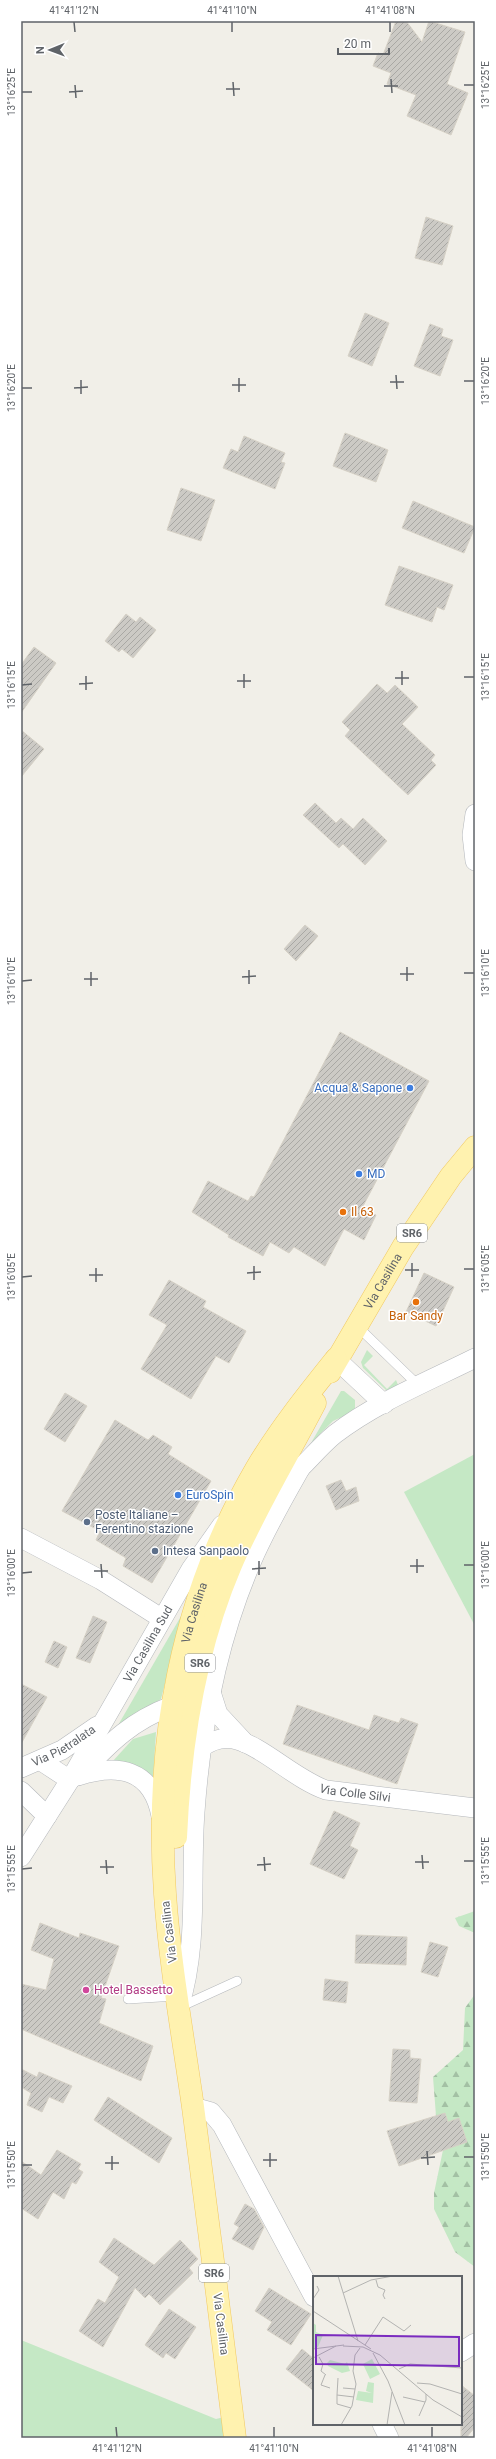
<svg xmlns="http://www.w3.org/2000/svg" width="496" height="2459" font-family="Roboto,sans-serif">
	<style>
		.green { fill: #c5e8c5 }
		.forest { fill: url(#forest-firs) }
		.building { fill: url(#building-hatch); stroke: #d6d1c6 }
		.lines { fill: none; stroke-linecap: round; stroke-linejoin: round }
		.lane-casing { stroke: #b5b8bc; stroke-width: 10 }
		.street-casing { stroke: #b5b8bc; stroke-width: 20 }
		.primary-casing { stroke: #f2c960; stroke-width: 23 }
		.lane { stroke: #fff; stroke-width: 9 }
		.street { stroke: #fff; stroke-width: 19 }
		.primary { stroke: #fff2af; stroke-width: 22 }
		.ticks { fill: none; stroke: #5f6368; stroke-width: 1.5 }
		.shop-dot { fill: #3f7fe0; stroke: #fff; stroke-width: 1.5 }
		.food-dot { fill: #e8710a; stroke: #fff; stroke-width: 1.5 }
		.service-dot { fill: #5c6f8a; stroke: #fff; stroke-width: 1.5 }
		.hotel-dot { fill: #d1479c; stroke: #fff; stroke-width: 1.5 }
		.labels { text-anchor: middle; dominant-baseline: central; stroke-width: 3; stroke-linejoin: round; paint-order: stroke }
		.shield { fill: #fff; stroke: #8f9295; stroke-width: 1 }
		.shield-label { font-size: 11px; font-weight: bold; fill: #5f6368 }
		.shop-label { font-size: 12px; fill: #366cbe; stroke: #fff; text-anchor: start }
		.food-label { font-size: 12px; fill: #c56008; stroke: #fff; text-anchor: start }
		.street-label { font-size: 12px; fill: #5f6368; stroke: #fff }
		.service-label { font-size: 12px; fill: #4e5e75; stroke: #fff; text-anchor: start }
		.hotel-label { font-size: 12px; fill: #b23c85; stroke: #fff; text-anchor: start }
		.inset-road { fill: none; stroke: #b3b3b1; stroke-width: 1 }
		.view { fill: #7b2cbf; fill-opacity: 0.15; stroke: #7b2cbf; stroke-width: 2 }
		.inset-edge { fill: none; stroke: #5f6368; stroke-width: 2 }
		.neatline { fill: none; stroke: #5f6368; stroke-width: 1.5 }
		.ticks-label { font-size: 10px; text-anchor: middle; fill: #5f6368 }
	</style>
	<defs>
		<pattern id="forest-firs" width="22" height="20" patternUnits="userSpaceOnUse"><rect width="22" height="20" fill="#c5e8c5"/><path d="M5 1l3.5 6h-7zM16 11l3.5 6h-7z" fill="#a3c0a4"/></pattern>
		<pattern id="building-hatch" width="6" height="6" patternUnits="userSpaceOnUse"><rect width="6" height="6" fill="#cccac5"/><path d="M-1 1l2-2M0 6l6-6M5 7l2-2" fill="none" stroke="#a9a8a4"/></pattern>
	</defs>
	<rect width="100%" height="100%" fill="#f1efe8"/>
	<g class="green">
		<path d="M367,1350L373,1356L364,1365L387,1389L396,1380L398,1385L387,1391L363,1368L361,1362Z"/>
		<path d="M341,1391H344L355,1400V1408L351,1413L333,1421L311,1443Z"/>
		<path d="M475,1454V1626L404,1492Z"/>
		<path d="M184,1611L161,1699L117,1727Z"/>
		<path d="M156,1732L153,1780L112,1762L133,1739Z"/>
		<path d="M21,2340L216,2419L224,2417L227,2438H21Z"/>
	</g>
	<g class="forest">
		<path d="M475,1911V1933L459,1926L455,1918Z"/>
		<path d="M475,1994V2267L455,2252L434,2209V2193L447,2131L436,2116L433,2077L463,2050L465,2008Z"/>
	</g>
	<g class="building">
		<path d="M396,21H406L422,42L429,21L465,32L447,84L468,93L451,135L407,116L416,95L387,84L391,73L373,66L378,53L383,55Z"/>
		<path d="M426,217L453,226L442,265L415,258Z"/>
		<path d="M365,313L389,323L372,366L348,356Z"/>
		<path d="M430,324L443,329L441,336L453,340L440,376L414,366Z"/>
		<path d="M345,433L388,450L376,482L333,466Z"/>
		<path d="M244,436L285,453L281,462L285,463L275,489L223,468L231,449L238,452Z"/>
		<path d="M181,488L215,500L201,541L167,530Z"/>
		<path d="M413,501L475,527L464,553L402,528Z"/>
		<path d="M399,566L453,585L444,610L437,607L432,622L385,605Z"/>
		<path d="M126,614L136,622L140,617L156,630L133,658L122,649L119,652L105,641Z"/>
		<path d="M34,647L56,663L21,713V665Z"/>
		<path d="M377,684L387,693L395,685L418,707L402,724L435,755L431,760L436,765L408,795L345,736L350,730L342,722Z"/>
		<path d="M21,730L44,749L21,777Z"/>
		<path d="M315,803L336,823L341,818L353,829L363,818L387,841L365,865L343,844L339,848L303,815Z"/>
		<path d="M305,925L318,936L296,961L284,949Z"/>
		<path d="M340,1032L429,1081L362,1208L376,1215L364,1240L344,1229L325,1266L294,1247L289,1253L270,1242L263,1256L228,1237L229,1235L192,1212L208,1181L248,1201L251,1196L254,1197Z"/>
		<path d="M424,1273L454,1287L436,1326L406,1312Z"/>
		<path d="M169,1280L206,1301L203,1307L246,1331L229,1363L216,1356L191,1399L141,1369L167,1325L149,1315Z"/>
		<path d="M65,1393L87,1406L65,1442L44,1429Z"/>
		<path d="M115,1420L148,1440L153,1435L172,1447L168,1454L211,1481L152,1583L123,1566L126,1558L96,1540L100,1531L62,1511Z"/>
		<path d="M341,1480L346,1491L356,1487L359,1501L336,1510L326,1486Z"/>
		<path d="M93,1616L107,1622L90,1663L76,1658Z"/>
		<path d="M54,1641L67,1647L58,1668L45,1662Z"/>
		<path d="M21,1684L47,1697L21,1744Z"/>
		<path d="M297,1705L369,1730L374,1715L399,1723L401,1718L418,1724L397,1784L283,1744Z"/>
		<path d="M334,1811L360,1823L350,1846L358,1850L344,1879L310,1864Z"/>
		<path d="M40,1923L79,1938L80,1933L119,1946L101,1998L106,1999L99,2023L153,2046L141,2081L21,2029V1984L46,1990L54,1959L31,1950Z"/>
		<path d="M356,1935L407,1937L406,1965L355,1963Z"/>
		<path d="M430,1942L448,1947L438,1977L421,1972Z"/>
		<path d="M325,1979L348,1982L346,2003L323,2000Z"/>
		<path d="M393,2049L410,2050V2058L421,2059L417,2103L389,2101Z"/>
		<path d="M21,2069L37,2077L39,2072L72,2086L63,2103L49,2097L42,2112L27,2105L31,2093L21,2087Z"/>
		<path d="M108,2097L172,2138L159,2163L94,2120Z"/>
		<path d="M445,2113L448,2122L459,2118L467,2142L399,2166L387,2131Z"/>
		<path d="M57,2150L81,2164L78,2169L83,2172L76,2184L72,2182L64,2199L53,2192L38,2219L21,2208V2161L41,2175Z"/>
		<path d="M245,2204L254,2209L264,2227L253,2250L232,2239L239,2227L234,2224Z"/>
		<path d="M114,2238L154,2265L180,2240L198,2259L189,2268L193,2273L160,2305L149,2294L145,2298L135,2288L103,2347L79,2331L98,2299L105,2303L119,2277L99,2262Z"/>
		<path d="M269,2288L311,2314L291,2345L267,2330L272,2322L255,2311Z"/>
		<path d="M169,2309L196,2327L175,2359L166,2353L163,2358L145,2345Z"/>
		<path d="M302,2349L314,2359V2391L286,2369Z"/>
		<path d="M461,2385L475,2396V2427L466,2438H461Z"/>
	</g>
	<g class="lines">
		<g class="lane-casing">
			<g id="lane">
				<path d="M357,1326L419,1386"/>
				<path d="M128,1999L176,1996"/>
				<path d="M180,2007L237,1981"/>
			</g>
		</g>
		<g class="street-casing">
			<g id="street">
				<path d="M475,814L472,835L475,861"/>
				<path d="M336,1359L384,1404"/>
				<path d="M291,1477C307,1463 319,1447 335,1434C377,1402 429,1381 475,1358"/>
				<path d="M21,1538L101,1580L161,1618"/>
				<path d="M211,1692L218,1714L245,1743"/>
				<path id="s1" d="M201,1748C210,1741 221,1737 233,1739C262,1745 294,1779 326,1790L475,1808"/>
				<path d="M41,1761L70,1780"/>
				<path id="s2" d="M21,1768L62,1750L97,1726"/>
				<path d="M83,1771C112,1741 132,1721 171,1706L177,1693"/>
				<path d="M78,1776C118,1763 152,1769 161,1816"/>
				<path d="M21,1791L47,1816"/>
				<path id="s3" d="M21,1857L70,1780L191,1569L222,1525"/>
				<path d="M179,2007C199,1944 190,1877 195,1812C201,1727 217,1642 251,1563C265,1530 283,1499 300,1469"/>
				<path d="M193,2107L211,2112L222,2125L314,2297"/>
				<path d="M461,2352L475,2343"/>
				<path d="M382,2424L389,2438"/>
			</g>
		</g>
		<g class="primary-casing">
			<g id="primary">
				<path id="s4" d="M330,1372L403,1247L451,1176L475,1147"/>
				<path d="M176,1837C180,1746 195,1649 231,1565C255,1509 287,1457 315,1403"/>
				<path id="s5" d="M235,2438C221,2328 208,2217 193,2107C183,2036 170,1965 165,1894C154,1745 181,1598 256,1469C279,1430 308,1394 336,1359"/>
			</g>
		</g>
		<use href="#lane" class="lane"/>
		<use href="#street" class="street"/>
		<use href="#primary" class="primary"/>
	</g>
	<path class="ticks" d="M74,22L75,32M232,22V32M390,22V32M391,79L392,93M233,82L234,96M75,85L76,98M464,85H474M384,86H398M226,89H240M22,92H32M69,92L83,91M396,375L397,389M239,378V392M81,380V394M464,381H474M390,382H404M232,385H246M22,388H32M74,388L88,387M402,671V685M244,674V688M86,676V690M464,677H474M395,678H409M237,681H251M79,684L93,683M22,685L32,684M407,967V981M249,970V984M91,972V986M464,973H474M400,974H414M242,977L256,976M84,979H98M22,981L32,980M412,1263V1277M254,1266V1280M96,1268V1282M464,1269H474M405,1270H419M247,1273L261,1272M89,1275H103M22,1277L32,1276M417,1559V1573M259,1561V1575M101,1564L102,1578M464,1565H474M410,1566H424M252,1569L266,1568M94,1571H108M22,1573L32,1572M422,1855L423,1869M264,1857L265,1871M106,1860L107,1874M464,1861H474M415,1862H429M257,1865L271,1864M100,1867H114M22,1869L32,1868M427,2151L428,2165M270,2153V2167M112,2156V2170M464,2157H474M421,2158L435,2157M263,2160H277M105,2163H119M22,2165H32M116,2427L117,2437M274,2427V2437M432,2427V2437"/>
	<g class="shop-dot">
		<circle cx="410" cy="1088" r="4"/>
		<circle cx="359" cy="1174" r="4"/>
		<circle cx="178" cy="1495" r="4"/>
	</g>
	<g class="food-dot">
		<circle cx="343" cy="1212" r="4"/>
		<circle cx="416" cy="1302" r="4"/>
	</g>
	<g class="service-dot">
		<circle cx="87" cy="1522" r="4"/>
		<circle cx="155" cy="1551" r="4"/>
	</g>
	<circle class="hotel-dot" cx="86" cy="1990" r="4"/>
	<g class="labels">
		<g class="shield">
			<rect x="397" y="1224" width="30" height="18" rx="3"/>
			<rect x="185" y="1654" width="30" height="18" rx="3"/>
			<rect x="199" y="2264" width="30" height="18" rx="3"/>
		</g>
		<g class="shield-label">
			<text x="412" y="1233">SR6</text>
			<text x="200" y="1663">SR6</text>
			<text x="214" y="2273">SR6</text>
		</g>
		<g class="shop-label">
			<text x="402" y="1088" text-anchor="end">Acqua &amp; Sapone</text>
			<text x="367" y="1174">MD</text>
			<text x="186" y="1495">EuroSpin</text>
		</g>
		<g class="food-label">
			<text x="351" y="1212">Il 63</text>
			<text x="416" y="1316" text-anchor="middle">Bar Sandy</text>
		</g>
		<g class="street-label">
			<text stroke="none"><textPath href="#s4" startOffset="105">Via Casilina</textPath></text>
			<text stroke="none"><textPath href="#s5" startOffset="833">Via Casilina</textPath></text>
			<text stroke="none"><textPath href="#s3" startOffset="248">Via Casilina Sud</textPath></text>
			<text stroke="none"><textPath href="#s2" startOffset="48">Via Pietralata</textPath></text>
			<text stroke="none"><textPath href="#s1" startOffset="170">Via Colle Silvi</textPath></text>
			<text transform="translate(169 1932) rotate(-97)">Via Casilina</text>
			<text transform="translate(221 2324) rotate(83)">Via Casilina</text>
		</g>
		<g class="service-label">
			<text x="95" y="1515">Poste Italiane –<tspan x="95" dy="14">Ferentino stazione</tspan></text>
			<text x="163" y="1551">Intesa Sanpaolo</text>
		</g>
		<g class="hotel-label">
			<text x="94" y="1990">Hotel Bassetto</text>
		</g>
	</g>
	<g transform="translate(313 2276)">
		<rect width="149" height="149" fill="#f1efe8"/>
		<path d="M0,47L3,49V56L10,59L5,71L0,73ZM59,83L67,98L57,103L50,88ZM55,106L61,107L60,127L43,124L45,115L59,117L53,115Z" fill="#c5e8c5"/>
		<path d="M17,84L32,88L34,86L37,95L29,97L15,90L14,87Z" fill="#c5e8c5"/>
		<path class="inset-road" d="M25,0L45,65M63,4L65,11L72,14L70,19L72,23M30,17L58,4L80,0M0,23L6,14L4,10M0,35L58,73M52,69L70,41L91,55L98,49M30,70L50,71L67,79L120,124L149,141M0,73L31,69M60,77L75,105L92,149M6,81L10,88L8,95L13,99M0,82L23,70M86,93L97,88L149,92M12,99L8,109L17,112M104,107L117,108L149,118M30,112L42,113M24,119L25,102M90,121L112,126M38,132L24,128V119L41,121M106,140L113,124V118M28,149L39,130L43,108L40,95L42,79L47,72M74,149L79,116"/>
		<path class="view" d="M3,59L146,61V90L3,88Z"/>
		<rect width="149" height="149" class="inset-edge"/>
	</g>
	<rect width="496" height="2459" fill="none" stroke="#ffffff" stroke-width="44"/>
	<g transform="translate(50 50) rotate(269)" stroke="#ffffff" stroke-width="3" paint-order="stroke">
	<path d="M0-3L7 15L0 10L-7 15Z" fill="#5f6368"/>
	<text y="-6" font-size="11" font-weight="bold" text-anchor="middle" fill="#5f6368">N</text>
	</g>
	<path d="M338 48v6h51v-6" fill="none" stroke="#5f6368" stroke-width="2"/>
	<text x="344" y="48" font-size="12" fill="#5f6368" stroke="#ffffff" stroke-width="3" paint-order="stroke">20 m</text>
	<rect x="22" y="22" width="452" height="2415" class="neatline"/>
	<g class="ticks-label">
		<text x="74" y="14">41°41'12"N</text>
		<text x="232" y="14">41°41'10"N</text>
		<text x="390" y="14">41°41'08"N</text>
		<text transform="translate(485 85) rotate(-90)" y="4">13°16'25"E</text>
		<text transform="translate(11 92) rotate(-90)" y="4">13°16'25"E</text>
		<text transform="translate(485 381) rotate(-90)" y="4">13°16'20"E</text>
		<text transform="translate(11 388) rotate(-90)" y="4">13°16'20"E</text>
		<text transform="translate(485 677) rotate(-90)" y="4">13°16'15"E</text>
		<text transform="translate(11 685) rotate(-90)" y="4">13°16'15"E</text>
		<text transform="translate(485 973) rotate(-90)" y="4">13°16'10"E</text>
		<text transform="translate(11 981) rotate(-90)" y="4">13°16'10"E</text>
		<text transform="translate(485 1269) rotate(-90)" y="4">13°16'05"E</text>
		<text transform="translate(11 1277) rotate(-90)" y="4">13°16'05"E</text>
		<text transform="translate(485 1565) rotate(-90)" y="4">13°16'00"E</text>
		<text transform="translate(11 1573) rotate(-90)" y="4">13°16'00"E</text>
		<text transform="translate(485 1861) rotate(-90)" y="4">13°15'55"E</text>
		<text transform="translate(11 1869) rotate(-90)" y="4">13°15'55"E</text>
		<text transform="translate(485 2157) rotate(-90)" y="4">13°15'50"E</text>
		<text transform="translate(11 2165) rotate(-90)" y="4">13°15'50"E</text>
		<text x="117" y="2452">41°41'12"N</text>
		<text x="274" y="2452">41°41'10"N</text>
		<text x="432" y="2452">41°41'08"N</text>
	</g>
</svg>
